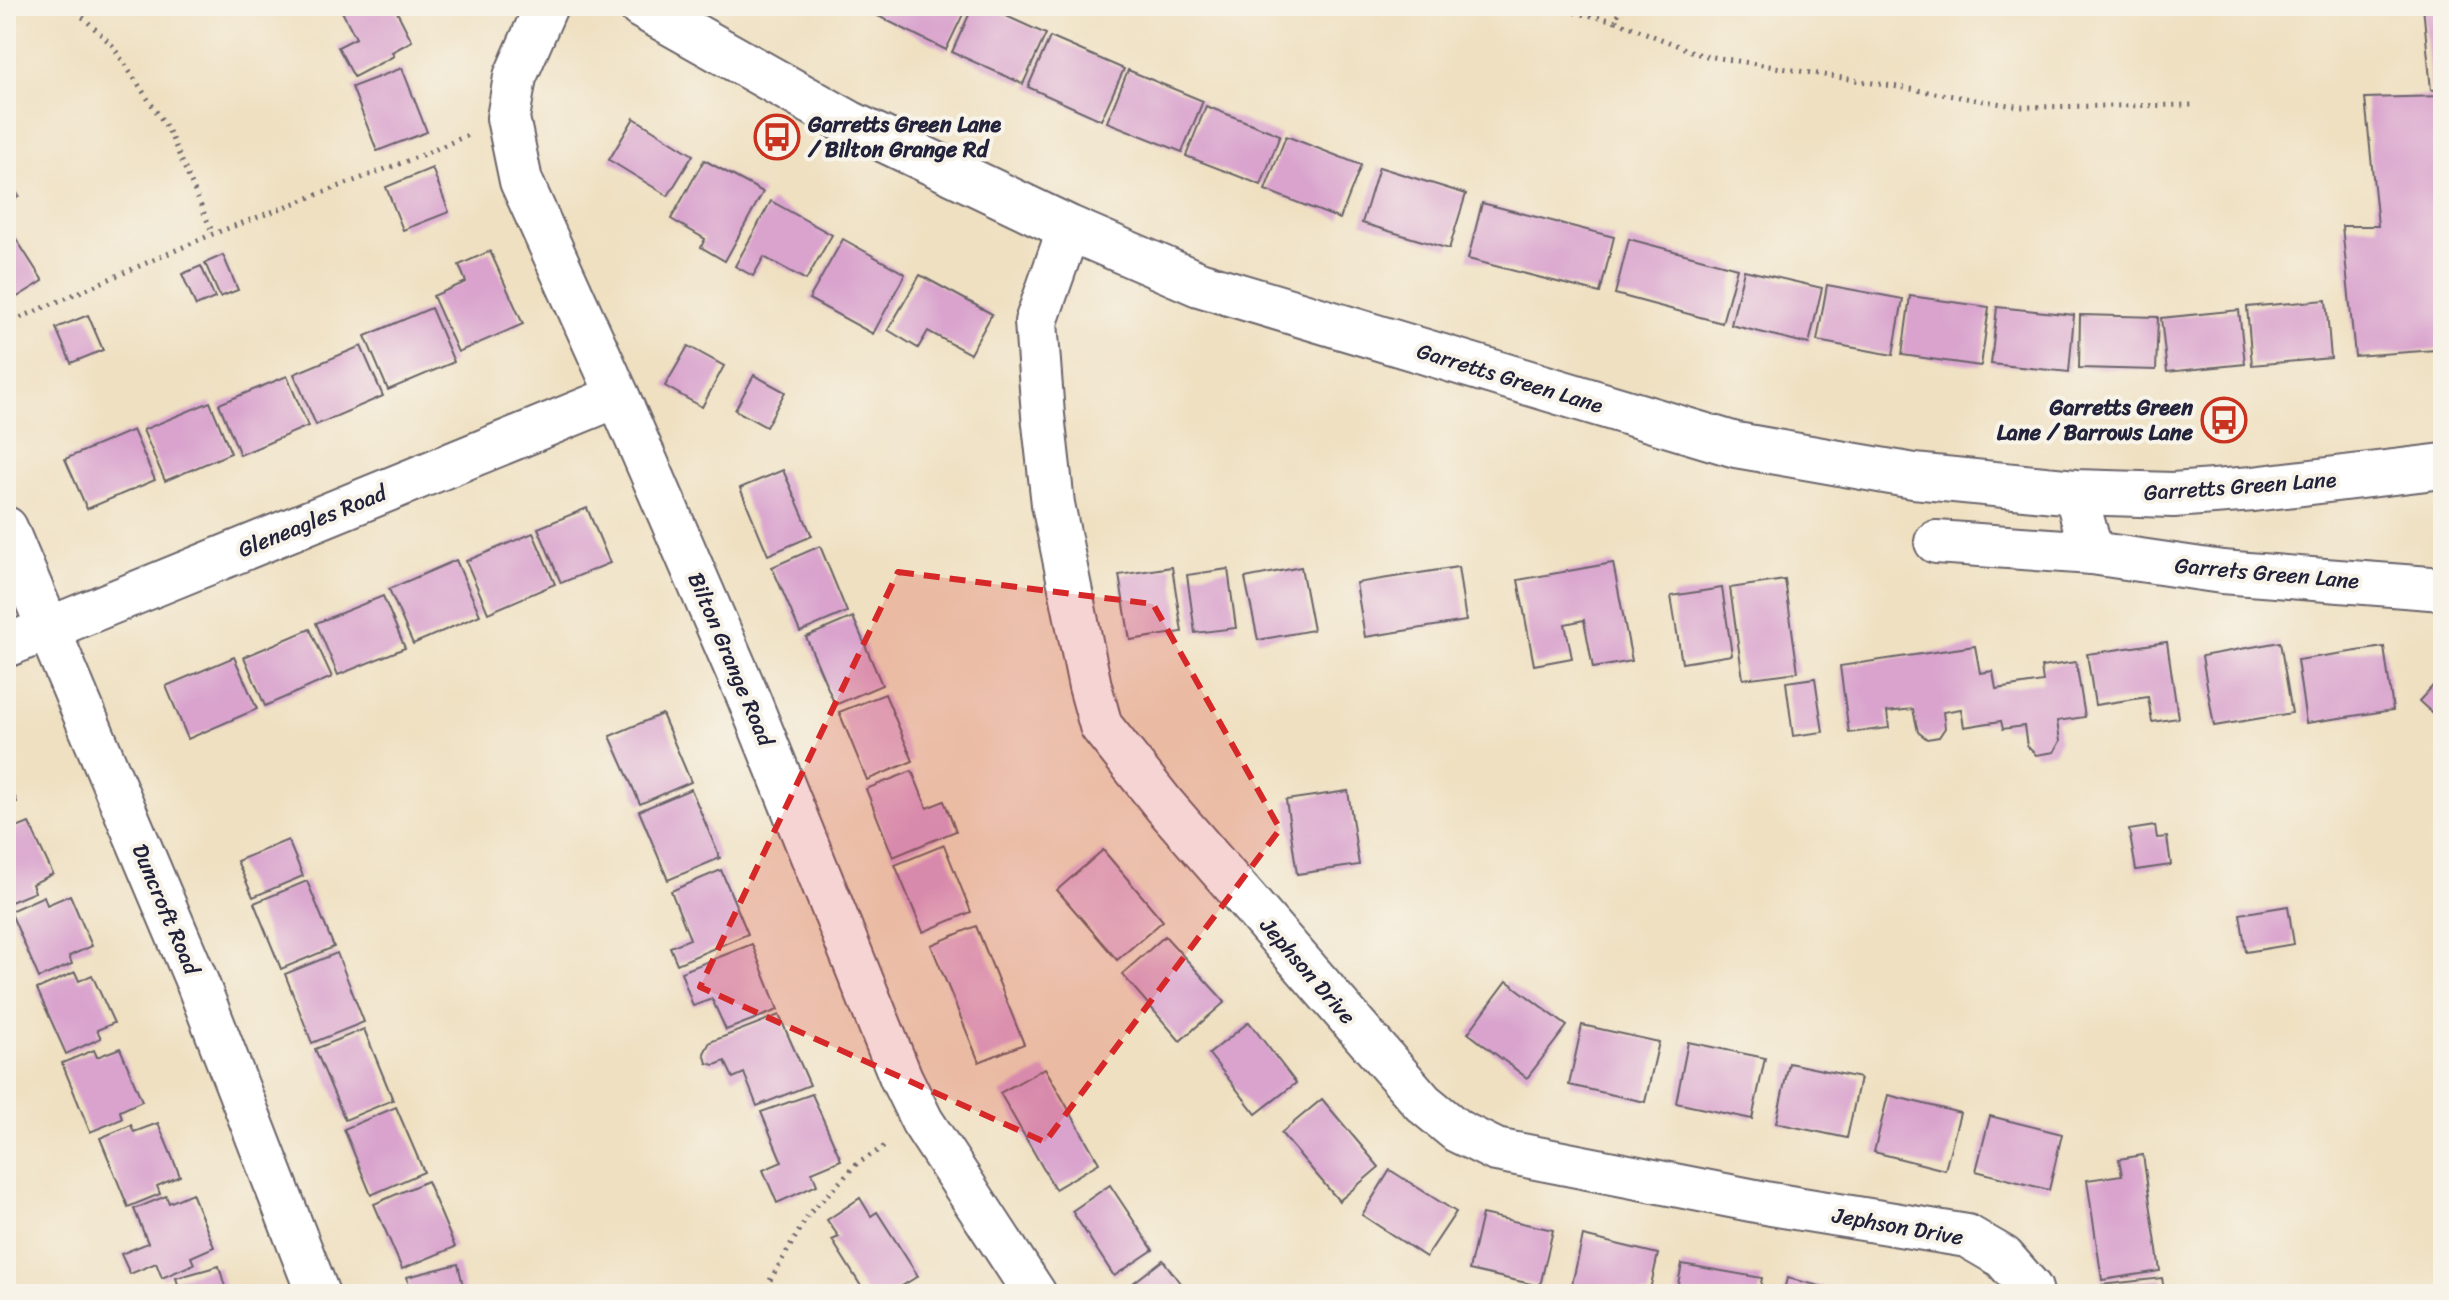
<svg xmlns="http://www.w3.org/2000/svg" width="2449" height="1300" font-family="Sriracha,sans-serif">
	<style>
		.building { fill: #d9a3cd }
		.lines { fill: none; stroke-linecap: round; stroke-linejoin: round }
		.minor-casing { stroke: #6a646a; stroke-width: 46 }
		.tertiary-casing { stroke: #6a646a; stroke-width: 48 }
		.path { stroke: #6a646a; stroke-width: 5; stroke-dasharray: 2 6; stroke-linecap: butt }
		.minor { stroke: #fff; stroke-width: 42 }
		.tertiary { stroke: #fff; stroke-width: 44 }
		.marked { fill: #d62828; fill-opacity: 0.2; stroke: #d62828; stroke-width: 6; stroke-dasharray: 16 10; stroke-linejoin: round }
		.labels { text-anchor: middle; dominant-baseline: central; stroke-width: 8; stroke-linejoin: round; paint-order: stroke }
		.poi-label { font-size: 22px; font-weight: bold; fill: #22223b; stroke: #f7f3e8; text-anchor: start }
		.street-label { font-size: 22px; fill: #22223b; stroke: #f7f3e8 }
	</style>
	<rect width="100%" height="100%" fill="#f7f3e8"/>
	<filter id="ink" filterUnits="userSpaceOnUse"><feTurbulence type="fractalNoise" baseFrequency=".0125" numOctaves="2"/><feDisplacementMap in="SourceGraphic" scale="16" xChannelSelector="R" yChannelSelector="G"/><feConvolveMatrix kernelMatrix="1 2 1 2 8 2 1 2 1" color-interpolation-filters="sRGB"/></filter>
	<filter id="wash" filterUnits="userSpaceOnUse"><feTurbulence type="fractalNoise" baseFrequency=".006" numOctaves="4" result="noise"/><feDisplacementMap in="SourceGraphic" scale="32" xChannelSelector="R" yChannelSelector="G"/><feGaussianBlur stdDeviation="1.8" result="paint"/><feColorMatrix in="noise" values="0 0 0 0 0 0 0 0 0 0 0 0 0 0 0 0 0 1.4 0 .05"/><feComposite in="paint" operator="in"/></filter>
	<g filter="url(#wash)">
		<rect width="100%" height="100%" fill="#efe0c1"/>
		<g id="blocks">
			<g class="building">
				<path d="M339,6H394L412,41L392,52L394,56L354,77L338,47L356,38Z"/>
				<path d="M878,6H967L946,50L874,14Z"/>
				<path d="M973,6H984L1046,34L1023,84L952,52Z"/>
				<path d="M2423,6H2443V89L2431,90Z"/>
				<path d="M1050,37L1124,69L1101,120L1028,87Z"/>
				<path d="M402,68L427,132L377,151L352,87Z"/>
				<path d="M1128,70L1203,101L1182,152L1107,122Z"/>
				<path d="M2443,96V344L2436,350L2355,356L2342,226H2378L2365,98Z"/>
				<path d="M1206,106L1280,135L1261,185L1186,156Z"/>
				<path d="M634,118L693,155L668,196L609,160Z"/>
				<path d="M1286,136L1361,165L1340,219L1265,190Z"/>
				<path d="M704,160L763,192L725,261L701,247L705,239L671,219Z"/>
				<path d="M1379,167L1466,194L1449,249L1362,223Z"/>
				<path d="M432,168L449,212L403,230L386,187Z"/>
				<path d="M6,179L19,196L6,206Z"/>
				<path d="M771,201L832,235L806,280L764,257L753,276L735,266Z"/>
				<path d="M1482,203L1614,237L1600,293L1468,259Z"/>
				<path d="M6,223L43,281L6,304Z"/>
				<path d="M843,239L905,274L873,334L809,299Z"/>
				<path d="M1629,239L1737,268L1722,323L1615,294Z"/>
				<path d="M490,251L523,324L458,352L433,296L466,282L459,265Z"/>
				<path d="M223,255L238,290L220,297L205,263Z"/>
				<path d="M201,266L215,298L196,306L182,274Z"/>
				<path d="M1744,270L1822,288L1809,344L1731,325Z"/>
				<path d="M920,275L992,314L970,354L928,331L918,348L888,330Z"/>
				<path d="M1827,285L1903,299L1893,355L1817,341Z"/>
				<path d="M1910,296L1989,307L1981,366L1902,355Z"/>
				<path d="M2326,300L2331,358L2252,365L2247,307Z"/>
				<path d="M1997,307L2074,315L2069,372L1991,364Z"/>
				<path d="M431,308L454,362L388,390L365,336Z"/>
				<path d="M2239,310L2245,364L2167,372L2161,318Z"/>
				<path d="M88,315L103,350L71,363L56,328Z"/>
				<path d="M2080,315L2158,317L2156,370L2079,368Z"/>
				<path d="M361,346L383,396L316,425L294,374Z"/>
				<path d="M688,346L724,366L702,407L665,386Z"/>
				<path d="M754,375L785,392L766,427L735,410Z"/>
				<path d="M287,376L308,426L240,455L219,404Z"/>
				<path d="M210,402L231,453L165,481L143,430Z"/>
				<path d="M133,430L155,480L87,509L65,459Z"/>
				<path d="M783,470L812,536L768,555L740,488Z"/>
				<path d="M587,508L610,563L561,583L538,528Z"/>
				<path d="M533,533L555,584L488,613L466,561Z"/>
				<path d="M820,546L847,612L800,632L772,567Z"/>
				<path d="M456,560L480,615L413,644L389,589Z"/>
				<path d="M1613,563L1632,661L1593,668L1584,620L1565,624L1572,658L1534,665L1518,580Z"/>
				<path d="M1172,567L1182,632L1130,640L1119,575Z"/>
				<path d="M1301,567L1313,630L1258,640L1245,578Z"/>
				<path d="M1458,567L1466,621L1365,637L1356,583Z"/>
				<path d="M1228,569L1236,628L1195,633L1187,575Z"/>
				<path d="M1785,580L1798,672L1743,679L1730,588Z"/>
				<path d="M1722,588L1732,655L1682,663L1671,596Z"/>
				<path d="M383,596L405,648L338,675L316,623Z"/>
				<path d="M853,617L882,685L835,705L806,637Z"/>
				<path d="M310,629L332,677L265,706L244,657Z"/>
				<path d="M2167,642L2178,718L2152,722L2148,697L2095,705L2087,654Z"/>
				<path d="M2280,642L2292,713L2214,726L2202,656Z"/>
				<path d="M1975,646L1980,673L1993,671L1996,689L2043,682L2041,667L2076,662L2085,717L2057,721L2060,741L2054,752L2036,755L2027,746L2024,726L2003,729L2001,721L1964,727L1961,709L1943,712L1945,728L1939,737L1927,739L1918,732L1913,709L1887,712L1889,728L1849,733L1840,666Z"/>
				<path d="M2384,647L2393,710L2306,723L2297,660Z"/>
				<path d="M234,657L257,709L188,739L166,686Z"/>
				<path d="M2443,675V723L2419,701Z"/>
				<path d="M1815,678L1823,732L1793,736L1786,682Z"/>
				<path d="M885,694L913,761L867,780L839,712Z"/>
				<path d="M662,714L691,782L640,804L610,736Z"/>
				<path d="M912,771L927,808L944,801L956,831L893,857L866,789Z"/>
				<path d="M6,777L17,802L6,807Z"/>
				<path d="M691,789L720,858L668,880L639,811Z"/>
				<path d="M1348,791L1359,865L1297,874L1286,800Z"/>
				<path d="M29,823L53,874L32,884L35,892L6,904V825L8,824L12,830Z"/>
				<path d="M2155,826L2157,838L2167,837L2171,865L2136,870L2129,830Z"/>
				<path d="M288,840L303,876L253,897L237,861Z"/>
				<path d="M944,845L971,912L923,932L895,865Z"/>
				<path d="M1103,850L1163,921L1117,960L1057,890Z"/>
				<path d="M721,870L748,934L677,964L670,947L690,939L671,891Z"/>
				<path d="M307,881L334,947L281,969L254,903Z"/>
				<path d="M70,895L92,946L69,956L72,964L39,978L10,911L44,896L47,905Z"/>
				<path d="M2288,906L2294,944L2246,952L2240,914Z"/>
				<path d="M976,926L1024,1044L979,1062L931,945Z"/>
				<path d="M1165,936L1225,1002L1180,1041L1122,974Z"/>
				<path d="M752,944L778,1010L726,1030L712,999L693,1006L681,972Z"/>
				<path d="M337,953L364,1022L312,1043L285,974Z"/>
				<path d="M75,972L79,981L92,975L114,1023L97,1030L101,1038L66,1054L37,989Z"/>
				<path d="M1507,981L1567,1026L1527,1078L1468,1033Z"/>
				<path d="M779,1015L810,1085L757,1106L744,1073L733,1078L725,1061L715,1065L707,1063L704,1053L710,1042Z"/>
				<path d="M1249,1022L1296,1083L1256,1114L1209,1054Z"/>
				<path d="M1582,1025L1659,1042L1645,1102L1569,1085Z"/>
				<path d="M364,1029L393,1100L345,1120L315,1049Z"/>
				<path d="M1688,1042L1765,1058L1752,1119L1676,1103Z"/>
				<path d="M120,1048L142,1101L120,1111L122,1119L90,1132L62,1063L94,1050L97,1057Z"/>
				<path d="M1789,1063L1860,1078L1847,1138L1776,1123Z"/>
				<path d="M1045,1068L1099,1163L1055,1189L1000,1093Z"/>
				<path d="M812,1094L841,1160L812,1172L817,1185L777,1203L763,1170L782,1162L761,1112Z"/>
				<path d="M1888,1095L1960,1113L1945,1170L1874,1152Z"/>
				<path d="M1322,1099L1379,1167L1339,1201L1281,1133Z"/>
				<path d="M396,1107L424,1172L371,1195L344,1129Z"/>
				<path d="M1990,1116L2062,1134L2049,1190L1976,1171Z"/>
				<path d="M158,1123L180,1176L157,1186L160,1194L128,1207L100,1138L131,1125L134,1132Z"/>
				<path d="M2143,1155L2160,1271L2102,1280L2087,1180L2122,1175L2119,1159Z"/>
				<path d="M1390,1170L1456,1212L1426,1257L1362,1215Z"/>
				<path d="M427,1181L455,1247L402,1269L374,1204Z"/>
				<path d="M1110,1185L1153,1250L1114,1276L1072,1211Z"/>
				<path d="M192,1193L214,1247L191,1257L194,1264L162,1278L156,1263L130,1274L121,1254L148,1243L134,1209L166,1196L169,1203Z"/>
				<path d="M860,1198L871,1216L877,1212L918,1276L889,1294H866L832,1240L839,1237L827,1220Z"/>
				<path d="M1482,1214L1553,1230L1540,1286L1469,1270Z"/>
				<path d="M1583,1236L1658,1254L1649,1294H1591L1571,1289Z"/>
				<path d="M1163,1260L1188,1294H1127L1124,1290Z"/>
				<path d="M458,1264L465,1294H411L407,1277Z"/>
				<path d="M1682,1264L1762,1278L1759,1294H1676Z"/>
				<path d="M219,1266L227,1294H181L176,1278Z"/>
				<path d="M1787,1278L1849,1293V1294H1783Z"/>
				<path d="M2162,1278L2165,1294H2103L2102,1285Z"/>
			</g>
		</g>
	</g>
	<g filter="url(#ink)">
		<use href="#blocks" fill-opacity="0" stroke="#6a646a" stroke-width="2"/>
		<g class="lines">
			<g class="minor-casing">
				<g id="minor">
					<path d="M546,6L515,77L508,118L521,181L618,396L748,697L901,1078L922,1121L1035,1294"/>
					<path d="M1069,228L1036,322L1043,415L1053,504L1090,686L1101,726L1165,806L1423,1103L1457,1131L1496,1150L1771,1204L1967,1236L2003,1257L2031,1289L2032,1294"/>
					<path d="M2075,492L2092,553L2222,572L2443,589"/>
					<path d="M6,528L197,982L318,1294"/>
					<path d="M1936,542L2092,553"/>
					<path d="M6,646L618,396"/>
				</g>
			</g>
			<g class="tertiary-casing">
				<path id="tertiary" d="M641,6L849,123L1069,228L1199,284L1736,445L1914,476L2075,492L2173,495L2253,489L2443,466"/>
			</g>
			<g class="path">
				<path d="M71,6L112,45L168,129L213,234"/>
				<path d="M1543,6L1616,21L1620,6"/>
				<path d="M1616,21L1701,55L2021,107L2194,105"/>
				<path d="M6,324L213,234L420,156L468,135"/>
				<path d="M762,1294L809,1214L857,1164L888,1144"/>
			</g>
			<use href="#minor" class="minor"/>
			<use href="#tertiary" class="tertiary"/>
		</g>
	</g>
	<path class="marked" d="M898,572L1153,604L1280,829L1045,1142L700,987Z"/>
	<defs>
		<g id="bus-ring" transform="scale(2.3)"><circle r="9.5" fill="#f7f3e8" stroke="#c8321e" stroke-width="1.5"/><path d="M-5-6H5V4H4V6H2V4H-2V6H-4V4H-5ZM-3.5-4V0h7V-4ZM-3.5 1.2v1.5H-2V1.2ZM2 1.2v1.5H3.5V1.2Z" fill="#c8321e"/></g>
	</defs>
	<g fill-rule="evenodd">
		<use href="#bus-ring" x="777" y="137"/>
		<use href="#bus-ring" x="2224" y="420"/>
	</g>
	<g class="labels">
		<g class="poi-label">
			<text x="808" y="124">Garretts Green Lane<tspan x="808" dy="25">/ Bilton Grange Rd</tspan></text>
			<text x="2193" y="407" text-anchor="end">Garretts Green<tspan x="2193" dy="25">Lane / Barrows Lane</tspan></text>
		</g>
		<g class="street-label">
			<text transform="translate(1510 378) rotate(17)">Garretts Green Lane</text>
			<text transform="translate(2240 486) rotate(-4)">Garretts Green Lane</text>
			<text transform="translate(312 521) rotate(-22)">Gleneagles Road</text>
			<text transform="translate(2267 573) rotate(5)">Garrets Green Lane</text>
			<text transform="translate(731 659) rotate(67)">Bilton Grange Road</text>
			<text transform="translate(166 909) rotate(67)">Duncroft Road</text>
			<text transform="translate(1308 971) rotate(49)">Jephson Drive</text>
			<text transform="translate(1898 1226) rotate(10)">Jephson Drive</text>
		</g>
	</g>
	<rect width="2449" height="1300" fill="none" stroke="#f7f3e8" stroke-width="32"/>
</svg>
